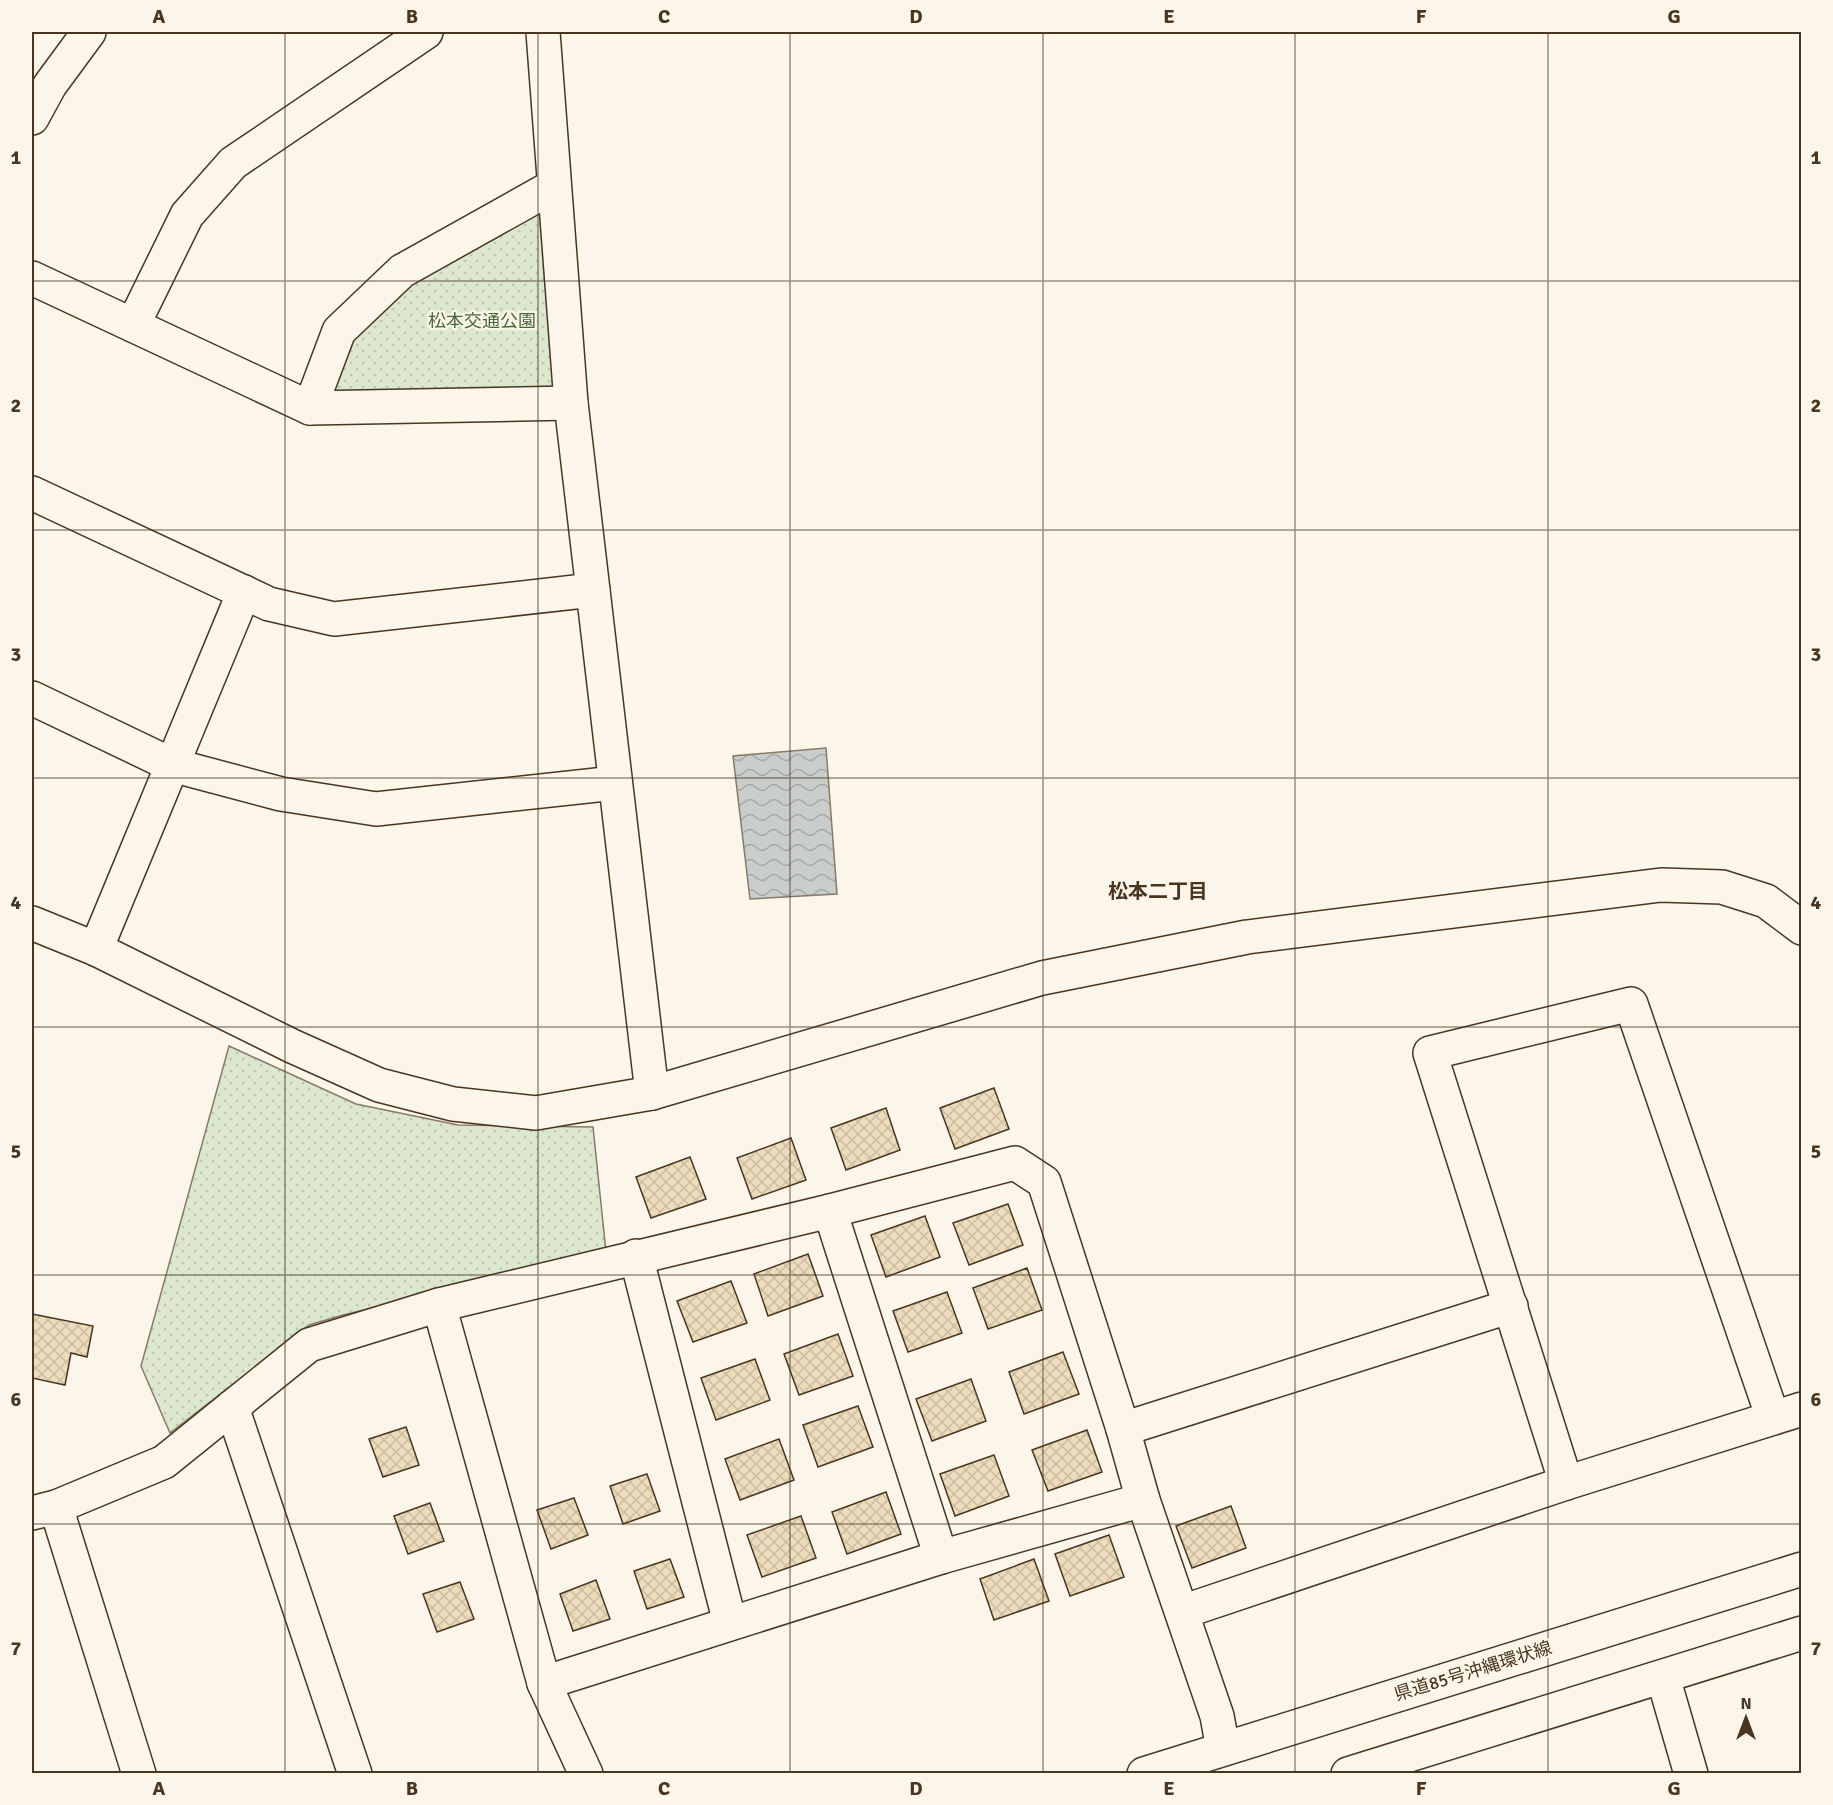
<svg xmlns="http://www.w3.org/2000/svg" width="1833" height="1805" font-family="Signika,'Noto Sans JP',sans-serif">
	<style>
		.park { fill: url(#park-dots); stroke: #887966; stroke-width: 1.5 }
		.water { fill: url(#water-waves); stroke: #887966; stroke-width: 1.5 }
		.building { fill: url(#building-cross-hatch); stroke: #4a3520; stroke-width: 1.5 }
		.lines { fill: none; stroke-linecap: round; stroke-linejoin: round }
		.street-casing { stroke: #4a3520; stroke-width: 36 }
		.primary-casing { stroke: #4a3520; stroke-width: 36 }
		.street { stroke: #fbf6e9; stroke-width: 33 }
		.primary { stroke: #fbf6e9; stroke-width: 33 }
		.grid { fill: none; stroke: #4a3520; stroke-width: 1.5; stroke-opacity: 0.55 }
		.labels { text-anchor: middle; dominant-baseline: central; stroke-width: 4.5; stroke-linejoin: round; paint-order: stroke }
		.park-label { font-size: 18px; fill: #436837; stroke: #fbf6e9 }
		.street-label { font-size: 18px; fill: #4a3520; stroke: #fbf6e9 }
		.neighbourhood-label { font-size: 20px; font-weight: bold; fill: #4a3520; stroke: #fbf6e9 }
		.neatline { fill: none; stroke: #4a3520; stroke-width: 2 }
		.grid-label { font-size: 20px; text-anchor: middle; font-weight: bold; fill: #4a3520 }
	</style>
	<defs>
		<pattern id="park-dots" width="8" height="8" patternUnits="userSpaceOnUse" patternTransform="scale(1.5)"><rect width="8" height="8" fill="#dce7d0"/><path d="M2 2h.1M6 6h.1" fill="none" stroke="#bec7b2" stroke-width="1.8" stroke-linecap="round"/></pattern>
		<pattern id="water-waves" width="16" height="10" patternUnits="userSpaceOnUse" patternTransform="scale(1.5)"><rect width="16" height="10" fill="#c9cecd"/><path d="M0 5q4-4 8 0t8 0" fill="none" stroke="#a5a8a6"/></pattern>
		<pattern id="building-cross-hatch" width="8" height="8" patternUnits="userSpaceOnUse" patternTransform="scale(1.5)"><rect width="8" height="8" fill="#ecdcbc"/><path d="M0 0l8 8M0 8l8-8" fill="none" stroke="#ccbda1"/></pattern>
	</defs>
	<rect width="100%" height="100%" fill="#fbf6e9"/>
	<g class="park">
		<path d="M554,186L571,403L310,408L339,331Z"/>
		<path d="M229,1046L356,1104L458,1125L593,1127L606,1252L343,1315L309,1325L170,1433L141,1366Z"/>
	</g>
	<path class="water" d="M826,748L837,894L750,899L733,756Z"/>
	<g class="building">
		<path d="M994,1088L1009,1129L955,1149L940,1108Z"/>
		<path d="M886,1108L900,1150L846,1170L831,1128Z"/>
		<path d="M791,1138L806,1180L752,1199L737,1158Z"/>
		<path d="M690,1157L706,1199L651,1218L636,1177Z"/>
		<path d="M1008,1204L1023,1245L969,1265L953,1223Z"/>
		<path d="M925,1216L940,1257L886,1277L871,1235Z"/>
		<path d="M808,1254L823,1296L768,1316L754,1274Z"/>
		<path d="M1027,1268L1042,1310L988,1329L973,1288Z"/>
		<path d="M731,1281L747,1323L693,1342L677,1301Z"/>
		<path d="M947,1292L962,1333L908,1352L893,1311Z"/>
		<path d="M32,1314L93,1326L87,1357L71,1353L65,1385L32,1378Z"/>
		<path d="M838,1334L853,1376L799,1395L784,1354Z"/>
		<path d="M1063,1352L1079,1394L1024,1414L1009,1372Z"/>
		<path d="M755,1359L770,1400L716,1420L701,1378Z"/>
		<path d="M971,1379L986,1421L932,1441L916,1399Z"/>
		<path d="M858,1406L873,1447L818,1467L803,1425Z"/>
		<path d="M406,1427L419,1465L383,1477L369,1439Z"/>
		<path d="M1087,1430L1102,1472L1048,1491L1032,1450Z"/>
		<path d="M779,1439L794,1480L740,1500L725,1459Z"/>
		<path d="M994,1455L1009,1496L955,1516L940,1474Z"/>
		<path d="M647,1474L660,1511L623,1524L610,1486Z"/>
		<path d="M886,1492L901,1534L847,1554L832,1512Z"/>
		<path d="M574,1498L588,1535L551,1549L537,1510Z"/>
		<path d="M430,1503L444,1541L408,1554L394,1516Z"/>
		<path d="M1231,1506L1246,1548L1192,1568L1176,1526Z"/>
		<path d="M801,1516L816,1558L762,1577L747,1535Z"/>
		<path d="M1109,1535L1124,1577L1070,1596L1055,1554Z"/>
		<path d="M670,1559L684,1597L647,1609L634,1571Z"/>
		<path d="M1034,1559L1049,1601L994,1620L980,1579Z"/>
		<path d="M596,1580L610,1619L573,1631L560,1594Z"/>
		<path d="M460,1582L474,1619L437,1632L423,1594Z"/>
	</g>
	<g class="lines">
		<g class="street-casing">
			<g id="street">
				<path d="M543,32L571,403L652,1093"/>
				<path d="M32,118L50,85L89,32"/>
				<path d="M32,278L310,408L571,403"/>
				<path d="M133,325L187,215L233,163L426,32"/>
				<path d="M310,408L339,331L402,271L554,186"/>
				<path d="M32,493L269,604L334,619L593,590"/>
				<path d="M32,698L172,765L281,794L376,809L615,783"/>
				<path d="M32,923L96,949L292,1046L379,1085L453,1104L536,1113L652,1093L1042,978L1247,937L1661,885L1722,887L1766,901L1802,928"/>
				<path d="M96,949L244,592"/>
				<path d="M830,1211L941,1557"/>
				<path d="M636,1256L730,1623"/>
				<path d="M439,1305L544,1683L586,1774"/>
				<path d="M232,1407L355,1774"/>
				<path d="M1123,1429L1511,1306"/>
				<path d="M1566,1483L1430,1053L1631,1004L1773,1418"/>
				<path d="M56,1507L139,1774"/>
				<path d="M32,1513L56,1507L164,1462L309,1345L439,1305L830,1211L1015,1163L1044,1182L1123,1429L1143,1500L1217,1716L1223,1749"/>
				<path d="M1182,1612L1566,1483L1802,1409"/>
				<path d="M1663,1677L1691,1774"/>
				<path d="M544,1683L941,1557L1143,1500"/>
			</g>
		</g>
		<g class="primary-casing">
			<g id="primary">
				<path d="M1144,1774L1802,1569"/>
				<path d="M1348,1774L1802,1633"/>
			</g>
		</g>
		<use href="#street" class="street"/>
		<use href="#primary" class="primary"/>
	</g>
	<path class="grid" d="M285,32V1774M538,32V1774M790,32V1774M1043,32V1774M1295,32V1774M1548,32V1774M32,281H1802M32,530H1802M32,778H1802M32,1027H1802M32,1275H1802M32,1524H1802"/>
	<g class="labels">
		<g class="park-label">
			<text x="482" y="321">松本交通公園</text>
		</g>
		<g class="street-label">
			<text transform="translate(1473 1671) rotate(-17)">県道85号沖縄環状線</text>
		</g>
		<g class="neighbourhood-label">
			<text x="1158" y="891">松本二丁目</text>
		</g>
	</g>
	<rect width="1833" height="1805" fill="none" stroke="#fbf6e9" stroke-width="66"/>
	<g transform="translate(1746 1718)" stroke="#fbf6e9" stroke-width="4.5" paint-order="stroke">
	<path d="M0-4.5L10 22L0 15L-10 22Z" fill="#4a3520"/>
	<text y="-9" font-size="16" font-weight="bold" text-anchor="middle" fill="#4a3520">N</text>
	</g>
	<rect x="33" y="33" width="1767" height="1739" class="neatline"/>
	<g class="grid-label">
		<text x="159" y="23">A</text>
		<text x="412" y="23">B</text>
		<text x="664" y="23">C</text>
		<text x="916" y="23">D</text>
		<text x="1169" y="23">E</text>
		<text x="1421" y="23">F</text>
		<text x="1674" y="23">G</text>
		<text x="16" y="164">1</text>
		<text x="1816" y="164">1</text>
		<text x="16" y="412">2</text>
		<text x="1816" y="412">2</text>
		<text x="16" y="661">3</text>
		<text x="1816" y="661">3</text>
		<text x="16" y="909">4</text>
		<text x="1816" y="909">4</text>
		<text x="16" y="1158">5</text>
		<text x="1816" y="1158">5</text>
		<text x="16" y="1406">6</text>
		<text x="1816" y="1406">6</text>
		<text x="16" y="1655">7</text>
		<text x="1816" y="1655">7</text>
		<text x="159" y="1795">A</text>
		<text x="412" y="1795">B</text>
		<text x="664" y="1795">C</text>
		<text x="916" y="1795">D</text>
		<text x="1169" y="1795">E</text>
		<text x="1421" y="1795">F</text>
		<text x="1674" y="1795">G</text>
	</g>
</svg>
